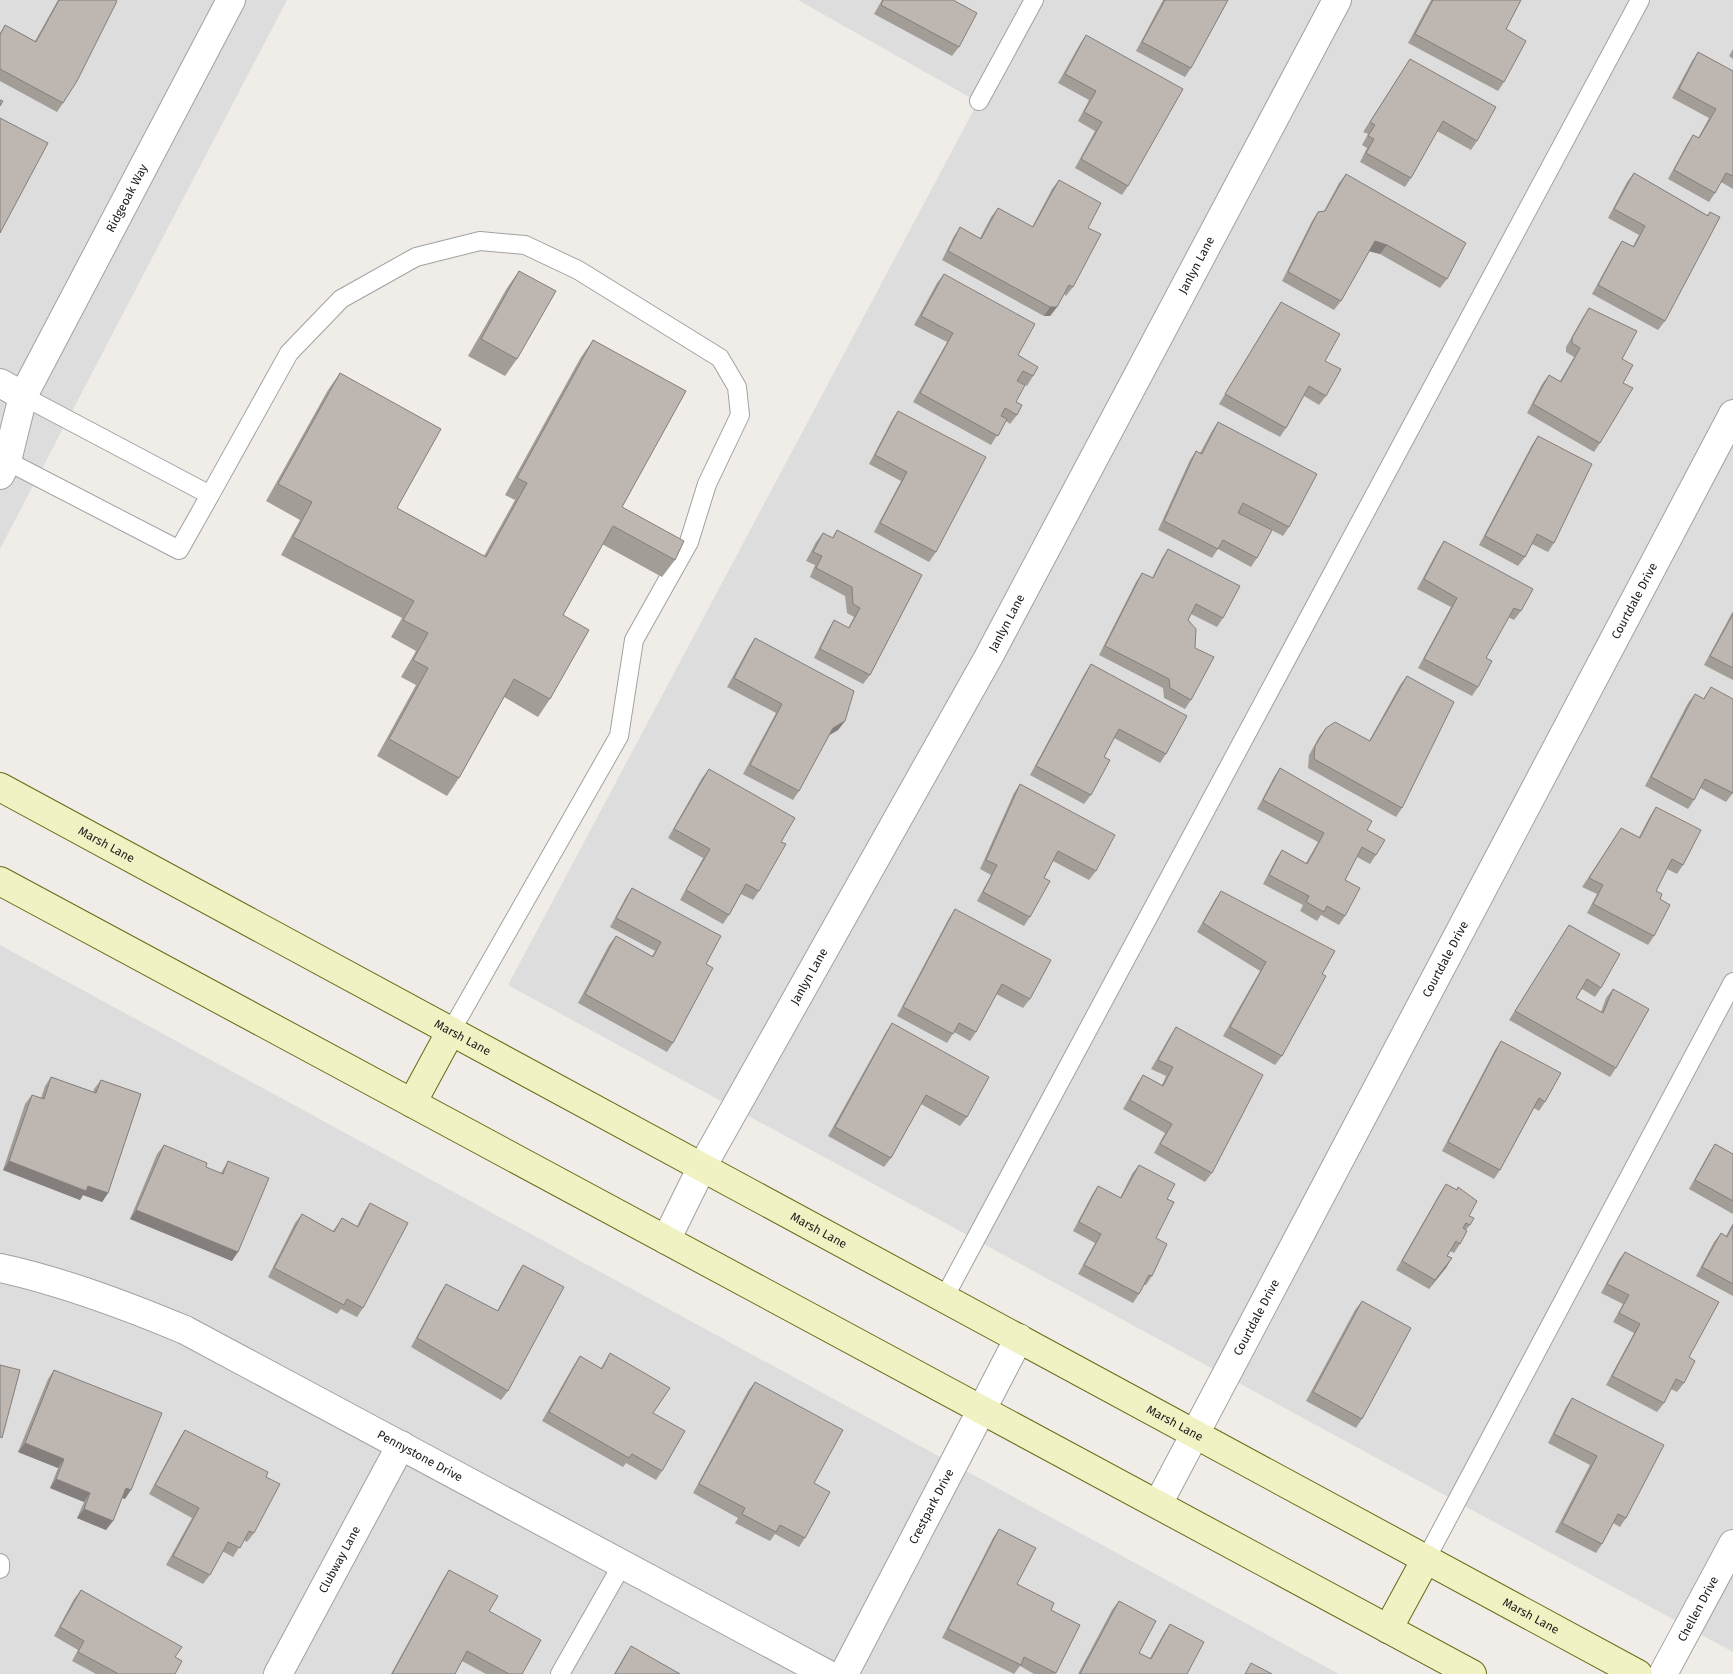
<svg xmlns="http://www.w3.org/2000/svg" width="1733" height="1674" font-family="'Fira Sans',sans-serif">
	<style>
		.residential { fill: #dedddd }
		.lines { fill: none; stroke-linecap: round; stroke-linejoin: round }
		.lane-casing { stroke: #a1a1a1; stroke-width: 20 }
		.street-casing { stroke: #a1a1a1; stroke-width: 30 }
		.secondary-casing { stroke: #656c13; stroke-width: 30 }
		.lane { stroke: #fff; stroke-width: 18 }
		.street { stroke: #fff; stroke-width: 28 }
		.secondary { stroke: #f1f2c3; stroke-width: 28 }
		.wall { fill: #a39d98 }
		.shaded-wall { fill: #847f7c }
		.building { fill: #bdb6b1; stroke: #847f7c }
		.labels { text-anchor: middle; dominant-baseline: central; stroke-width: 4; stroke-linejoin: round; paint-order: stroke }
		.street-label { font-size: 12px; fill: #202020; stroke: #fff }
	</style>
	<rect width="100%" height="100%" fill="#f0ede8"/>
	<g class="residential">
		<path d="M0,0H287L0,549Z"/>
		<path d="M798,0H1733V1652L508,985L978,102Z"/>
		<path d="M0,945L1339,1674H0Z"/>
	</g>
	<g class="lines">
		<g class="lane-casing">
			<g id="lane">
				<path d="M979,101L1034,0"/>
				<path d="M7,461L179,550L210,495L23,396"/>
				<path d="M210,495L289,353L341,299L416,257L480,241L525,245L578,270L720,358L737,387L740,415L707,484L689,542L634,640L619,736L451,1031"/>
				<path d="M944,1298L1640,0"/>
				<path d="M1426,1559L1733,982"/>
				<path d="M0,1563V1569"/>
				<path d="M560,1674L623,1563"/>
			</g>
		</g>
		<g class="street-casing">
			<g id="street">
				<path d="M0,383L23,396"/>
				<path id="s1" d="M0,475L7,461L23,396L231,0"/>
				<path id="s2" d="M666,1240L702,1167L988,658L1337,0"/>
				<path id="s3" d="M0,1268C64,1282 125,1305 185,1330L827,1674"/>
				<path id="s4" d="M1158,1504L1733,414"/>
				<path id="s5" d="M278,1674L401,1445"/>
				<path id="s6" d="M844,1674L1019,1338"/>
				<path id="s7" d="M1663,1674L1733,1544"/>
			</g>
		</g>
		<g class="secondary-casing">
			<g id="secondary">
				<path id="s8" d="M0,787L1638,1674"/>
				<path d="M0,881L1472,1674"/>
				<path d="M412,1103L451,1031"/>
				<path d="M1388,1629L1426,1559"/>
			</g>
		</g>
		<use href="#lane" class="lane"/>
		<use href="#street" class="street"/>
		<use href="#secondary" class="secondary"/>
	</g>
	<g class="wall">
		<path d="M58,0H115L63,103L57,112L0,81V33L5,25L35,41Z"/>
		<path d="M882,0H953L959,47L952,56L874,14Z"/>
		<path d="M1163,0H1228L1191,68L1185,77L1136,51Z"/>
		<path d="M1431,0H1521L1506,29L1504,82L1498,91L1408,43Z"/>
		<path d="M1086,35L1128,186L1122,195L1075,168L1095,131L1078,121L1089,100L1058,83L1080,44Z"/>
		<path d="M1733,49V59L1729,56Z"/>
		<path d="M1698,52L1733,71V189L1721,182L1715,193L1709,202L1668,179L1687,144L1693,135L1698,138L1709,118L1672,98L1692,61Z"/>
		<path d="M1410,59L1477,141L1471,150L1437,131L1411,178L1405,187L1360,162L1367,148L1362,145L1368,134L1363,132Z"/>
		<path d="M1634,173L1707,215L1710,212L1665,321L1658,330L1592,294L1616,250L1622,241L1633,246L1639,235L1608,218L1627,182Z"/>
		<path d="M1346,174L1447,279L1440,288L1380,254L1369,251L1341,301L1334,310L1282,281L1312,221L1318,212L1324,211L1339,183Z"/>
		<path d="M1059,180L1088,228L1073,287L1066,296L1064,294L1057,307L1050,316H1044L942,260L954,236L960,227L980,238L991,217L998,208L1032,227L1052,189Z"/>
		<path d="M519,271L517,359L505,376L468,356L507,288Z"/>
		<path d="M944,274L1018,355L1033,376L1027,386L1018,381L1016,402L1017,415L1010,424L1006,421L991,445L913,402L947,342L914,325L937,283Z"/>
		<path d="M1281,302L1325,361L1326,396L1319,405L1304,396L1286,428L1280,437L1219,404L1275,311Z"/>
		<path d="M1589,308L1622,359L1623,383L1600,443L1594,452L1527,413L1542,384L1549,375L1560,381L1574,357L1566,352V347L1583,317Z"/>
		<path d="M593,340L622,507L675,560L662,577L602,544L563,615L550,699L538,717L504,697L459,778L447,796L377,756L416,685L401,677L416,651L391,637L402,618L281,555L300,520L266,501L328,390L340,373L397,508L484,556L515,500L505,495L581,357Z"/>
		<path d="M898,411L936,552L929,562L874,532L901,481L869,464L892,420Z"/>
		<path d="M1218,422L1289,527L1283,536L1238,513L1257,558L1251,567L1218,549L1212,558L1158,530L1190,460L1196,451L1200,453L1212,431Z"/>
		<path d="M1538,436L1554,543L1548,552L1532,544L1525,557L1518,566L1479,545L1532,445Z"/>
		<path d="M837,530L922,575L870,675L863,684L814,658L828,630L834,620L848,628L854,617L847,613L845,596L810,577L815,565L806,561L816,542L823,533L832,538Z"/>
		<path d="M1444,541L1521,611L1514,620L1508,617L1486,658L1478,687L1472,696L1418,668L1451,607L1417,589L1438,550Z"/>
		<path d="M1168,549L1223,618L1217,627L1191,614L1188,620L1191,700L1185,709L1164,698L1163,688L1099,655L1136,582L1142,573L1152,578L1162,558Z"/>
		<path d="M1733,611V680L1704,665Z"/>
		<path d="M755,638L845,721L838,730L828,736L799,791L793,800L743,774L776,713L727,687L749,647Z"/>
		<path d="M1091,664L1166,754L1160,763L1114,738L1104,757L1091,795L1084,804L1030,775L1085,673Z"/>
		<path d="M1407,676L1402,808L1396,817L1308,768L1309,755L1319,737L1326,728L1369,741L1400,685Z"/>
		<path d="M1711,687L1733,793L1726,802L1700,788L1694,800L1688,809L1645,786L1688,703L1695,694L1703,699Z"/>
		<path d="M1280,768L1367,830L1376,855L1370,864L1357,857L1345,880V916L1339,925L1321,915L1317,921L1300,911L1303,905L1263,884L1276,859L1282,850L1306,863L1318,842L1257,809L1274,777Z"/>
		<path d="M709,769L781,842L759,891L753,900L741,894L729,915L723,924L680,900L703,858L668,838L702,778Z"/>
		<path d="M1020,784L1096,871L1089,880L1053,861L1044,878L1030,917L1024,926L977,901L991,875L980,869L1014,793Z"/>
		<path d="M1656,807L1683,865L1677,874L1667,869L1656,891L1660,899L1654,936L1648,945L1587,913L1597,894L1582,887L1621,828L1639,837L1650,816Z"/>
		<path d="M632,888L706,964L673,1043L667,1052L578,1003L609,945L616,936L652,956L655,951L610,927L626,897Z"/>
		<path d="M1221,891L1322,974L1282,1056L1275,1065L1223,1036L1260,971L1197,932L1215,900Z"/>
		<path d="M955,909L1030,999L1023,1008L996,994L976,1032L970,1041L954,1032L947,1043L897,1016L949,918Z"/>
		<path d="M1569,925L1601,988L1595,997L1582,989L1576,998L1601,1012L1606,998L1613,989L1616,1068L1610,1077L1509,1020Z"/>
		<path d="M892,1023L967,1117L960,1126L921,1104L891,1158L884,1167L828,1136L886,1032Z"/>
		<path d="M1176,1027L1212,1173L1205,1182L1154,1153L1165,1133L1123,1109L1137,1084L1143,1075L1162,1085L1166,1076L1151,1069L1170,1036Z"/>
		<path d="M1501,1041L1545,1102L1539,1111L1534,1108L1500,1170L1494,1179L1442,1151L1495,1050Z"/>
		<path d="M51,1077L93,1092L94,1089L101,1080L108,1193L102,1202L83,1195L80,1200L3,1170L25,1104L32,1095L41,1098L45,1086Z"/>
		<path d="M1715,1144L1733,1154V1214L1689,1189L1709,1153Z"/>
		<path d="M164,1145L206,1167L221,1173L228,1161L232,1261L130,1219L157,1154Z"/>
		<path d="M1139,1165L1167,1199L1156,1238L1152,1276L1146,1285H1144L1139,1294L1133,1303L1078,1274L1095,1243L1073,1231L1092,1195L1098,1186L1120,1198L1132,1174Z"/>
		<path d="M1446,1184L1456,1190L1458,1187L1469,1216L1470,1225L1466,1230L1460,1244L1454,1253L1450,1251L1447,1256L1452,1258L1429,1289L1396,1270L1440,1193Z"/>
		<path d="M370,1203L363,1308L357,1317L341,1309L337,1314L268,1277L295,1223L302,1214L333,1231L342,1218L357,1226L364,1212Z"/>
		<path d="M1733,1223V1296L1696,1276L1714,1242L1721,1233L1726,1236Z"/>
		<path d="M1625,1252L1689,1357L1684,1383L1677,1392L1671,1389L1664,1403L1657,1412L1606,1385L1634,1333L1613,1322L1623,1304L1601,1293L1618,1261Z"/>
		<path d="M523,1265L508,1391L501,1400L411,1347L440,1293L446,1284L497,1311L517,1274Z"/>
		<path d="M1362,1301V1419L1356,1428L1306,1401L1355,1310Z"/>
		<path d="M610,1353L653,1413L662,1471L656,1480L626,1463L623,1467L542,1421L574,1365L580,1356L601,1368Z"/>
		<path d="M54,1370L125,1499L122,1498L106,1530L77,1518L84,1502L50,1488L58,1468L18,1452L48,1379Z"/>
		<path d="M755,1382L814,1483L805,1538L799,1547L775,1534L770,1541L735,1523L738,1518L693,1493L748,1391Z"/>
		<path d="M1572,1398L1626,1518L1620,1527L1613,1523L1602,1544L1596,1553L1555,1532L1590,1465L1548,1443L1566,1407Z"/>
		<path d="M185,1430L266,1477L254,1533L247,1542L244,1540L233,1557L222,1551L210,1575L203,1584L166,1565L192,1518L149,1494L179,1439Z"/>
		<path d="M999,1529L1017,1584L1051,1610L1080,1625L1055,1674H1034L1020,1666L1014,1674L942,1638L993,1538Z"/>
		<path d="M449,1570L489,1611L522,1674H486L462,1661L455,1674H391L443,1579Z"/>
		<path d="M81,1590L175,1657V1674H96L72,1661L78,1650L54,1636L74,1599Z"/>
		<path d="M1119,1601L1139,1653L1150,1658L1164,1633L1170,1624L1187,1674H1078L1112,1610Z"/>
		<path d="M631,1646L680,1674H614L625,1655Z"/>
	</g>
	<g class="shaded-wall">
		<path d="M1375,241L1387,245L1380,254L1368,251Z"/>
		<path d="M1050,307H1057L1050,316H1044Z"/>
		<path d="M845,721L838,730L826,737L833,728Z"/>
		<path d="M9,1161L88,1186L108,1193L102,1202L83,1195L80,1200L3,1170Z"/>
		<path d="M136,1210L238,1252L232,1261L130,1219Z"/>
		<path d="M1452,1258L1446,1268L1429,1289L1435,1280Z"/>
		<path d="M25,1443L64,1459L58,1468L18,1452Z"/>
		<path d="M56,1479L90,1493L84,1502L50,1488Z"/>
		<path d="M126,1488L131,1490L125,1499L120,1497Z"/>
		<path d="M84,1509L113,1521L106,1530L77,1518Z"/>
	</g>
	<g class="building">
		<path d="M59,0H115L117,1L77,81L63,103L0,69V35L5,25L36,42Z"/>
		<path d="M883,0H953L977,13L959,47L881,5Z"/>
		<path d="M1165,0H1228L1191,68L1142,42Z"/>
		<path d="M1433,0H1521L1506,29L1526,41L1504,82L1415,34Z"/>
		<path d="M1086,35L1183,89L1128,186L1081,159L1102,122L1084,112L1096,91L1065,74Z"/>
		<path d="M1698,52L1733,71V176L1726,173L1715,193L1674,170L1693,135L1699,138L1716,109L1679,89Z"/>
		<path d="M1410,59L1496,107L1477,141L1443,121L1411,178L1366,153L1374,139L1368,136L1375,125L1370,122Z"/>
		<path d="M0,100L3,101L0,106Z"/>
		<path d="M0,118L48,143L0,233Z"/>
		<path d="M1634,173L1708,216L1710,212L1720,217L1665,321L1598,285L1622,241L1634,247L1645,226L1614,209Z"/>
		<path d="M1346,174L1466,243L1447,279L1387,245L1375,241L1341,301L1288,272L1318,212L1325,211Z"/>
		<path d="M1059,180L1101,203L1088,228L1101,234L1073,287L1069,285L1057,307H1050L948,251L960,227L981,239L998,208L1033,227Z"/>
		<path d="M519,271L556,291L517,359L481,339Z"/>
		<path d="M944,274L1035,324L1018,355L1038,367L1033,376L1023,371L1017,381L1025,385L1016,402L1022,405L1017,415L1005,408L1001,416L1007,419L998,436L920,393L953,333L921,316Z"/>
		<path d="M1281,302L1340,334L1325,361L1341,369L1326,396L1309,386L1286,428L1225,394Z"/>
		<path d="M1589,308L1637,331L1622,359L1633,365L1623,383L1633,388L1600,443L1533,404L1549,375L1561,382L1580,348L1572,343V338Z"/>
		<path d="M593,340L686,391L622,507L684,541L675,560L613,526L563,615L589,630L550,699L514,679L459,778L389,739L428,668L413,660L428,633L403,620L414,601L293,537L312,502L278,484L340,373L441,429L397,508L486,557L527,483L517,478Z"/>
		<path d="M898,411L986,457L936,552L880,523L907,472L875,455Z"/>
		<path d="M1218,422L1317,474L1289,527L1243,503L1238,513L1272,530L1257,558L1223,540L1218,549L1164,521L1196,451L1202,454Z"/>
		<path d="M1538,436L1592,464L1554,543L1537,534L1525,557L1485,536Z"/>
		<path d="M837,530L922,575L870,675L820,649L834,620L849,628L860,608L853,604L852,587L816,568L822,556L813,552L823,533L833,538Z"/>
		<path d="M1444,541L1533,589L1521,611L1514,608L1486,658L1492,661L1478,687L1424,659L1457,598L1424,579Z"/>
		<path d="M1168,549L1240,586L1223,618L1196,604L1188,620L1196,629L1195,648L1214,657L1191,700L1170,688L1169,679L1105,646L1142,573L1153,578Z"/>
		<path d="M1733,614V668L1710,656Z"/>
		<path d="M755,638L854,691L845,721L833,728L799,791L750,765L782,704L734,678Z"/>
		<path d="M1091,664L1187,716L1166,754L1119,729L1104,757L1110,760L1091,795L1036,766Z"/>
		<path d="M1407,676L1454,702L1402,808L1314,759L1315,746L1326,728L1335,722L1370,741Z"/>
		<path d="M1711,687L1733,699V793L1705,779L1694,800L1651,777L1695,694L1704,699Z"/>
		<path d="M1280,768L1372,821L1367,830L1385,840L1376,855L1362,847L1345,880L1360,888L1345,916L1327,906L1324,912L1306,902L1309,896L1269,875L1282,850L1307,864L1324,833L1263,800Z"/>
		<path d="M709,769L795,818L781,842L786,844L759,891L746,884L729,915L686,890L710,849L674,829Z"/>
		<path d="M1020,784L1115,835L1096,871L1058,851L1044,878L1050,881L1030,917L983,892L997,865L986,860Z"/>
		<path d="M1656,807L1701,830L1683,865L1672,859L1656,891L1662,894L1660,899L1670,905L1654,936L1593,904L1603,885L1589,878L1621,828L1640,838Z"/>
		<path d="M632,888L721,936L706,964L713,968L673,1043L585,994L616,936L653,957L661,942L616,918Z"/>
		<path d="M1221,891L1335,951L1322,974L1326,976L1282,1056L1230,1027L1266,962L1203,923Z"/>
		<path d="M955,909L1051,960L1030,999L1002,984L976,1032L959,1023L953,1034L903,1007Z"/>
		<path d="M1569,925L1620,954L1601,988L1587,979L1576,998L1603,1013L1613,989L1649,1009L1616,1068L1515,1011Z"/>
		<path d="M892,1023L989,1077L967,1117L926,1095L891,1158L835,1127Z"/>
		<path d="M1176,1027L1263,1075L1212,1173L1160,1144L1172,1124L1130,1100L1143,1075L1163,1086L1173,1067L1158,1060Z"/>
		<path d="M1501,1041L1561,1073L1545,1102L1539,1098L1500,1170L1448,1142Z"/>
		<path d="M51,1077L96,1093L101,1080L141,1094L108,1193L88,1186L86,1191L9,1161L32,1095L44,1099Z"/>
		<path d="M1715,1144L1733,1154V1201L1695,1180Z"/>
		<path d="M164,1145L207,1163L206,1167L223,1174L228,1161L269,1178L238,1252L136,1210Z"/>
		<path d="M1139,1165L1175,1184L1167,1199L1174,1202L1156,1238L1167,1244L1152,1276L1149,1275L1139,1294L1084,1265L1101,1234L1079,1222L1098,1186L1121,1198Z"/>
		<path d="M1446,1184L1457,1190L1458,1187L1477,1201L1469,1216L1474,1218L1470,1225L1466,1223L1463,1228L1467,1231L1460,1244L1456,1241L1447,1256L1452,1258L1435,1280L1402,1261Z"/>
		<path d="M370,1203L408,1223L363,1308L347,1299L344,1305L274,1268L302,1214L334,1232L342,1218L358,1227Z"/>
		<path d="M1733,1225V1284L1702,1267L1721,1233L1727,1237Z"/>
		<path d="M1625,1252L1719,1302L1689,1357L1695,1361L1684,1383L1676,1379L1664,1403L1612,1376L1640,1324L1619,1313L1629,1295L1607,1284Z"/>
		<path d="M523,1265L564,1287L508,1391L417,1338L446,1284L498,1311Z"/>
		<path d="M1362,1301L1411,1328L1362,1419L1313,1392Z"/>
		<path d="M610,1353L670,1388L653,1413L685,1431L662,1471L632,1454L629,1458L549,1412L580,1356L602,1369Z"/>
		<path d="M0,1365L20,1370L2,1438L0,1437Z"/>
		<path d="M54,1370L162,1413L131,1490L126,1488L113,1521L84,1509L90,1493L56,1479L64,1459L25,1443Z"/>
		<path d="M755,1382L843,1430L814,1483L830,1492L805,1538L780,1525L776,1532L742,1514L745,1508L699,1484Z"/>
		<path d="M1572,1398L1664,1445L1626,1518L1618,1514L1602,1544L1562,1523L1597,1456L1554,1434Z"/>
		<path d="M185,1430L268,1472L266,1477L280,1484L254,1533L249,1531L240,1548L228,1542L210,1575L173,1556L199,1508L155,1485Z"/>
		<path d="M999,1529L1036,1548L1017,1584L1054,1603L1051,1610L1080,1625L1056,1673L1024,1657L1021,1665L948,1629Z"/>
		<path d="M449,1570L498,1596L489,1611L541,1640L522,1674H509L467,1651L455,1674H392Z"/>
		<path d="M81,1590L182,1647L175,1657L182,1661L175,1674H117V1673L78,1652L84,1641L60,1627Z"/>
		<path d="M1119,1601L1156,1621L1139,1653L1151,1659L1170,1624L1204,1642L1187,1674H1080Z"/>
		<path d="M631,1646L680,1674H615Z"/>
		<path d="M1251,1663L1272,1674H1245Z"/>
	</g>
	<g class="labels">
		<g class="street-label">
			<text stroke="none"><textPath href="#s1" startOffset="306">Ridgeoak Way</textPath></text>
			<text stroke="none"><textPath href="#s2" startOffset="1110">Janlyn Lane</textPath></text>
			<text stroke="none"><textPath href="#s4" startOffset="1021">Courtdale Drive</textPath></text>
			<text stroke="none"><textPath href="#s2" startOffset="705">Janlyn Lane</textPath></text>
			<text stroke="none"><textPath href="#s8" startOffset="121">Marsh Lane</textPath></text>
			<text stroke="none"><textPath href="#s4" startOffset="616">Courtdale Drive</textPath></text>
			<text stroke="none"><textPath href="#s2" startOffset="300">Janlyn Lane</textPath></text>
			<text stroke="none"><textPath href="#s8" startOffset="526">Marsh Lane</textPath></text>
			<text stroke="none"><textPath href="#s8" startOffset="931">Marsh Lane</textPath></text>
			<text stroke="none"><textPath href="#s4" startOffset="211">Courtdale Drive</textPath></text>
			<text stroke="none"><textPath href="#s8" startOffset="1336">Marsh Lane</textPath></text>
			<text stroke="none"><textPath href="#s3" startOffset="462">Pennystone Drive</textPath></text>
			<text stroke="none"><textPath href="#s6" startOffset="189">Crestpark Drive</textPath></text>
			<text stroke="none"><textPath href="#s5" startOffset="130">Clubway Lane</textPath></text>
			<text stroke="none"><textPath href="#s7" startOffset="74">Chellen Drive</textPath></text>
			<text stroke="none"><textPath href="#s8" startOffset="1741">Marsh Lane</textPath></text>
		</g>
	</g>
</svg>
